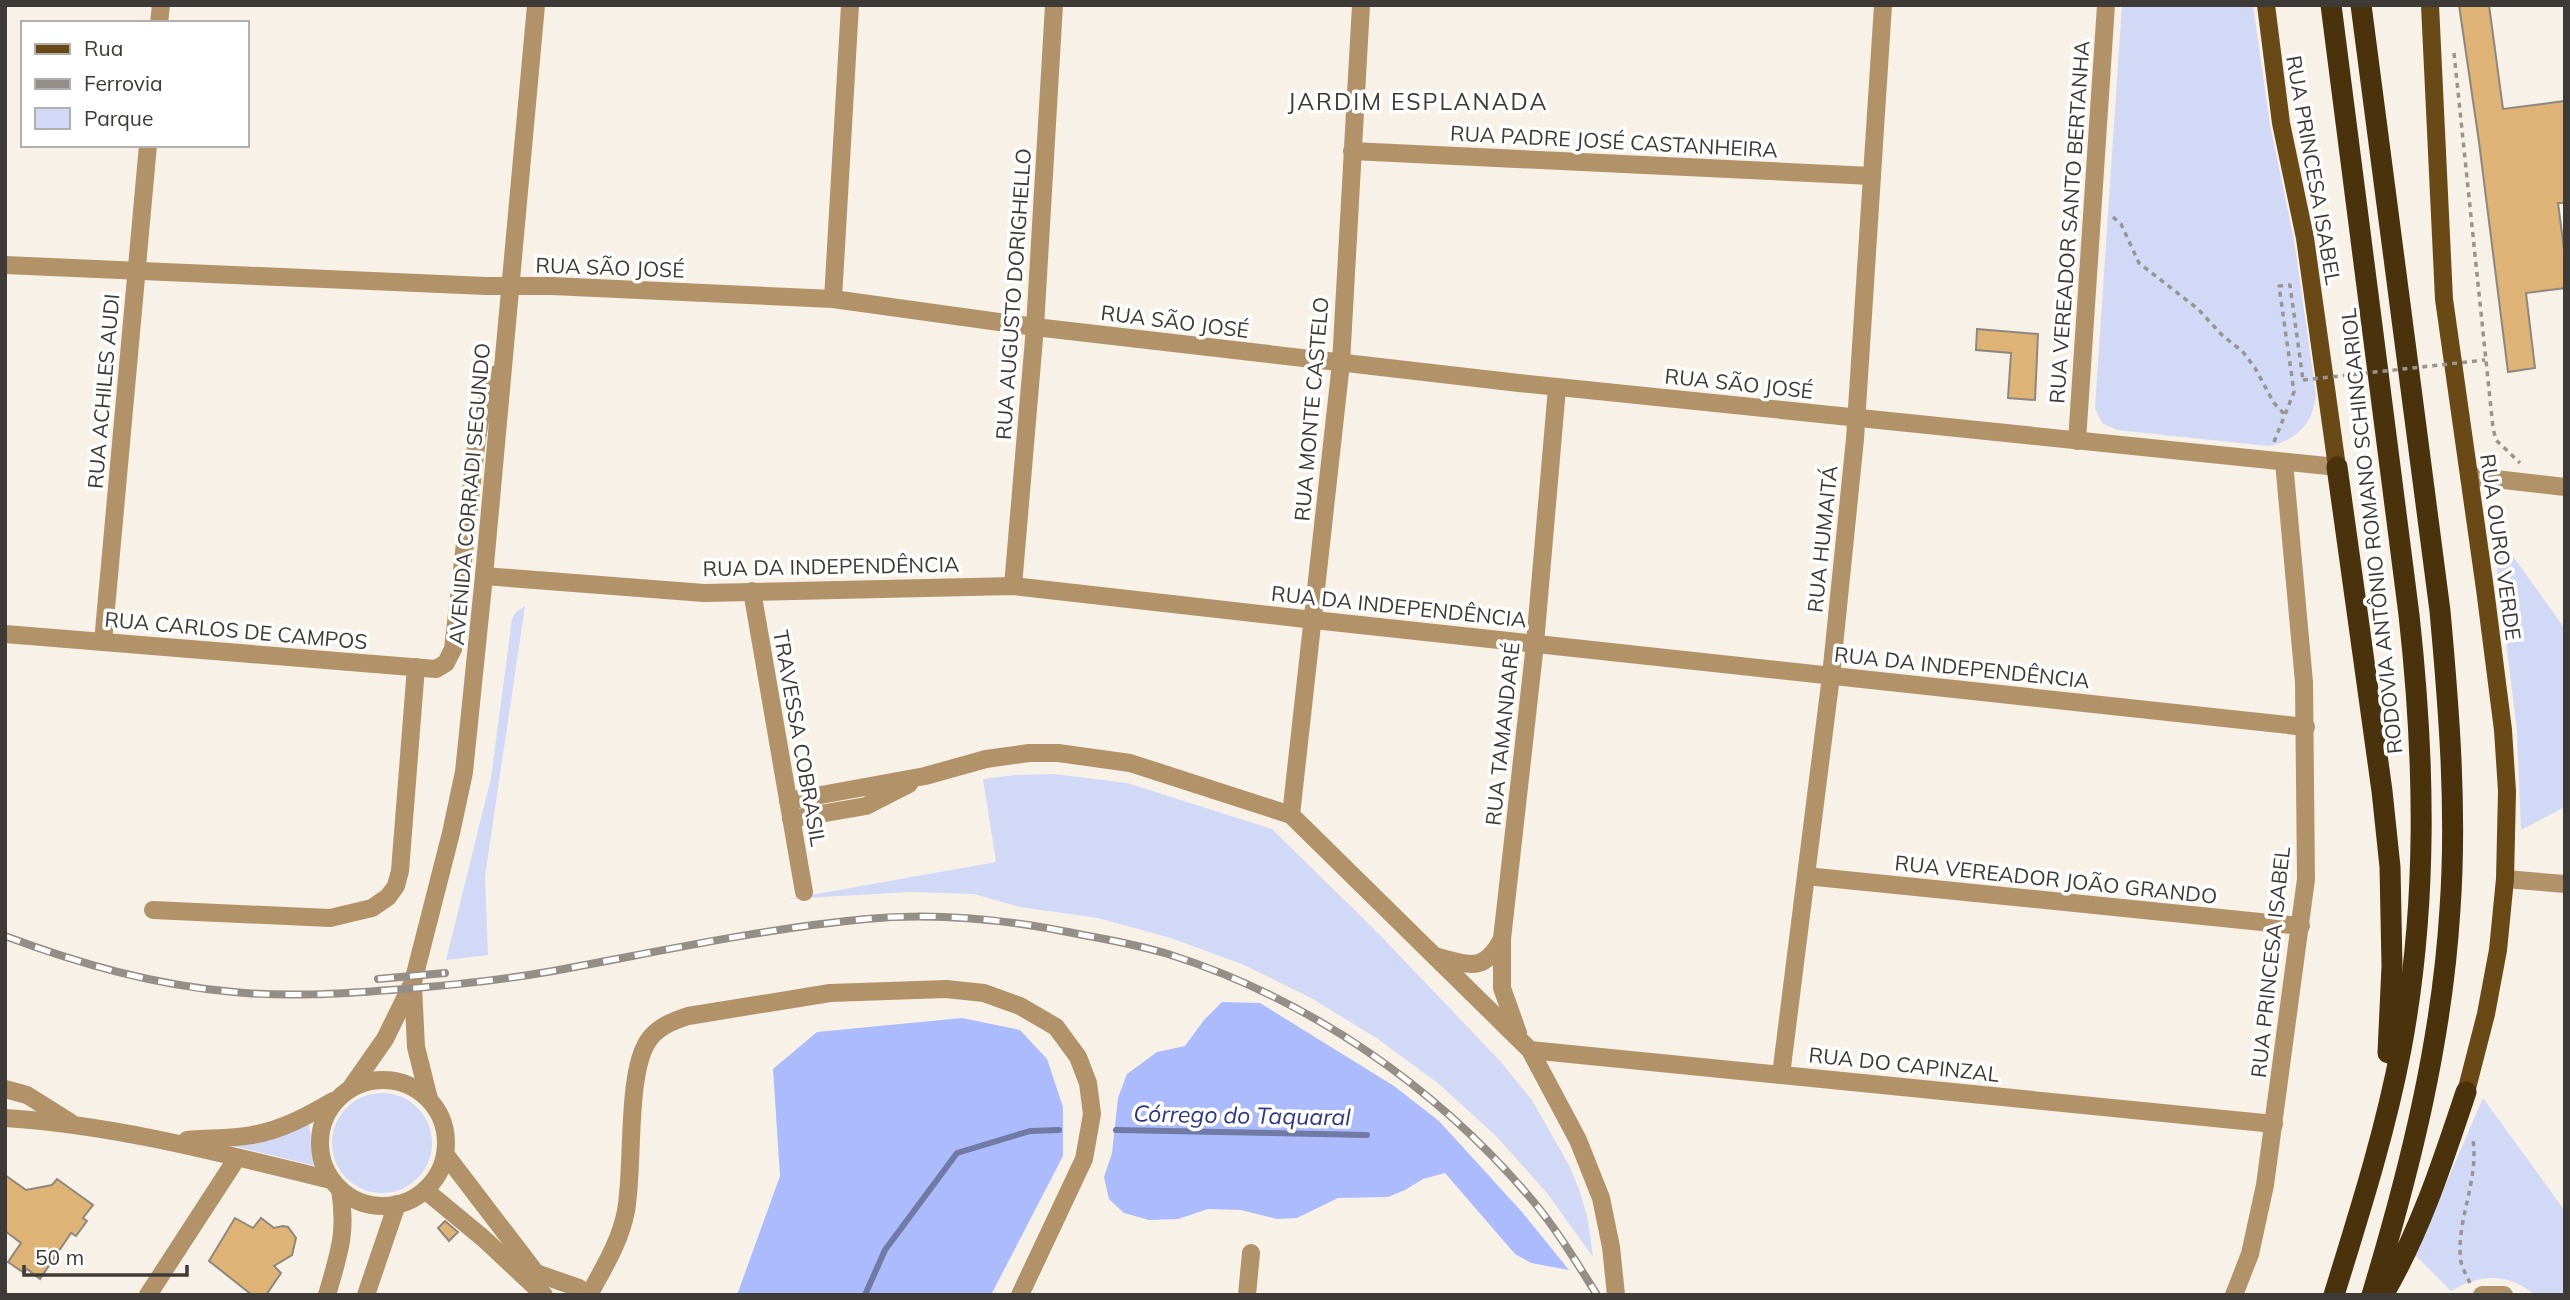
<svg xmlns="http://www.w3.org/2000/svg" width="2570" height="1300" font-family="Mulish,sans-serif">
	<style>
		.green { fill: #d1d9f7 }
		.forest { fill: #acbbfc }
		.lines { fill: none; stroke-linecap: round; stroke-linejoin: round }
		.stream { stroke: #717aa5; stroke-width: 6 }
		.building { fill: #dfb375; stroke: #8e877e; stroke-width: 2 }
		.path { stroke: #99948e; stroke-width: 3.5; stroke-dasharray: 5 5; stroke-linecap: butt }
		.minor { stroke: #b29268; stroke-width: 18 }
		.major { stroke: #694916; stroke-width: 18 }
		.highway { stroke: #4a320c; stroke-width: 21 }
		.rail-casing { stroke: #938e88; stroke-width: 8 }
		.rail { stroke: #fff; stroke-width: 5; stroke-dasharray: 16; stroke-linecap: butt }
		.path-bridge { stroke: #99948e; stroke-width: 3.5; stroke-dasharray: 5 5; stroke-linecap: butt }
		.labels { text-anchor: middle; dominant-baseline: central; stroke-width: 7; stroke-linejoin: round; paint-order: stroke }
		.street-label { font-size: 21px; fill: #3d3a37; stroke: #fff }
		.neighbourhood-label { font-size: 23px; letter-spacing: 2px; fill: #3d3a37; stroke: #fff }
		.water-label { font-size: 23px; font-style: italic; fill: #2e3781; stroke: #fff }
	</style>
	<rect width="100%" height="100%" fill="#f8f1e7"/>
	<g class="green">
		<path d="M2122,5H2253L2270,125L2294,240L2316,395C2313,424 2296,441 2268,446L2117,430L2102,423L2095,408Z"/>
		<path d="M2492,527L2565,629V807L2521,830L2517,731Z"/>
		<path d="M525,606L485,876L488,955L446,960L491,778L512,619L515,613Z"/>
		<path d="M1054,774L1127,783L1272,829L1377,932L1501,1062L1532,1100L1570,1167L1580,1192L1588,1220L1593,1257L1547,1193L1496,1136L1439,1084L1378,1039L1313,999L1244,965L1171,938L1098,918L1020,907L974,894L910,892L788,899L996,862L983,779L1015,775Z"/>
		<circle cx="382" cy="1143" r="50"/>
		<path d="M2483,1098L2565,1211V1295H2535C2508,1272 2480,1274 2451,1291L2415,1255Z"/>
		<path d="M309,1124L316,1166L225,1144Z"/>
	</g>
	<g class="forest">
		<path d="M1222,1002L1260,1003L1394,1086L1439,1121L1522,1212L1569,1270L1531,1263L1515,1254L1445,1173L1423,1179L1405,1190L1388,1197L1338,1198L1297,1218L1277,1219L1241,1210L1208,1209L1178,1219L1149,1220L1124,1213L1109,1199L1104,1177L1112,1153L1118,1098L1127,1074L1157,1052L1185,1046L1204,1020Z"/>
		<path d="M962,1018L1020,1030L1047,1059L1063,1107V1156L991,1295H737L780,1176L773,1069L817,1032Z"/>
	</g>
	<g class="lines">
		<g class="stream">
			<path d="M1116,1130L1367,1135"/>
			<path d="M865,1295L885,1250L957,1153L1030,1131L1059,1130"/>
		</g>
	</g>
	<g class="building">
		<path d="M2459,5H2489L2503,109L2565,101V203H2558L2565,257V288L2526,293L2535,368L2508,372L2479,142Z"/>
		<path d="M1977,329L2038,334L2035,400L2008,398L2011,353L1976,350Z"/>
		<path d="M5,1175L26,1190L52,1185L57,1179L93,1205L83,1218L87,1221L76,1236L71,1233L40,1279L27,1269L24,1273L8,1262L21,1243L5,1231Z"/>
		<path d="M235,1218L253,1228L261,1218L274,1228L283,1226L288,1227L296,1238L292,1255L274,1266L281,1273L266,1295H252L209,1261Z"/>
		<path d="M445,1221L458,1232L449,1241L438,1228Z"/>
	</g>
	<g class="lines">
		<g class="path">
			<path d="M2454,53L2493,428L2496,440L2520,463"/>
			<path d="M2113,217L2121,224L2139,263L2198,309L2222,335L2243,352L2255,368L2274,403L2285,415"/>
			<path d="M2274,442L2294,392L2279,286L2290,285L2303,380"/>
			<path d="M2470,1283C2467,1277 2463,1269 2461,1262C2455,1223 2479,1182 2473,1140"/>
		</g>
		<g class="minor">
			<path d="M159,23L161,5"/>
			<path d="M1352,151L1872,176"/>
			<path d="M5,265L486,286H552L833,299L1035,327L1519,383L2337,467"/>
			<path d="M833,299L850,5"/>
			<path d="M2077,441L2106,5"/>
			<path d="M2469,476L2565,487"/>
			<path d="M484,576L704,593L1013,586L1314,620L2306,727"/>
			<path d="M1013,586L1035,327L1054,5"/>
			<path d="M752,591L804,892"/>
			<path d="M5,634L436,669L446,663L453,649L477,438L481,416L497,374"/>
			<path d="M103,642L148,145"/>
			<path d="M788,801L925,776L986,759L1029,753H1058L1130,763L1291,815L1530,1050L1578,1140L1601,1198L1611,1247L1616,1295"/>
			<path d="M1291,815L1341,363L1361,5"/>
			<path d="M791,819L866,806L909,784"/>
			<path d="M1806,876L2301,926"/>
			<path d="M2505,879L2565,884"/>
			<path d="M153,910L330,918L372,908L388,897L396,886L400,871L416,667"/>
			<path d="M1438,957C1470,965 1484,973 1502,939"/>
			<path d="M413,986L416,1047L429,1099"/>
			<path d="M1518,1033L1502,988V939L1535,644L1557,388"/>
			<path d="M1530,1050L2274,1124"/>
			<path d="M1781,1075L1831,676L1855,439L1883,5"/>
			<circle cx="383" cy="1143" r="63"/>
			<path d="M5,1089L27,1095L70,1122"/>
			<path d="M350,1089L385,1039L413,982L451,833L464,772L484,576L536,5"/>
			<path d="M5,1118C116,1125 224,1154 331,1180"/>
			<path d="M187,1140C208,1138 231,1139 252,1135C282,1130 307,1116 333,1101"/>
			<path d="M445,1154L536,1273L579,1288"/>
			<path d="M425,1190L483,1238L544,1295"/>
			<path d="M148,1295L237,1158"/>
			<path d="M327,1295C339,1253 347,1234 340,1189"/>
			<path d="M366,1295L397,1204"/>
			<path d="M589,1295C604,1267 620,1242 626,1211C634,1167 626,1074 648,1041C657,1027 673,1021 688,1016L830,993L946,989L984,993L1020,1006L1056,1027L1078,1057L1088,1083L1092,1114L1084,1159L1020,1295"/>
			<path d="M1247,1295L1251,1253"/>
			<path d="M2234,1295L2250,1254L2265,1185L2306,879L2304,682L2284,462"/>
			<path d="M2482,1295H2504"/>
		</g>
		<g class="major">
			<path d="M2266,5L2281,123L2305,238L2337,467"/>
			<path d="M2430,5L2444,299L2485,589L2503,730L2507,791L2505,879L2498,950L2486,1014L2466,1092"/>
		</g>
		<g class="highway">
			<path d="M2331,5L2409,615C2425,760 2428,905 2401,1049C2385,1133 2359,1214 2334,1295"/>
			<path d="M2361,5L2440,611C2449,710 2457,810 2450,909C2442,1041 2410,1169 2372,1295"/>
			<path d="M2337,467L2382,791L2390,867L2392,966L2388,1053"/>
			<path d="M2383,1295C2420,1232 2443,1161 2466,1092"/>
		</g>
		<g class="rail-casing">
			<g id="rail">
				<path d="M5,936C80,964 154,985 234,992C286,997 338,994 391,990C443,986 495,981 547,972C653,953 759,929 866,919C939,912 1012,920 1083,935C1111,940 1141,946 1168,954C1310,999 1438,1088 1533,1201C1557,1230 1577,1263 1597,1295"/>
				<path d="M378,979L445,973"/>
			</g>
		</g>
		<use href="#rail" class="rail"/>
		<path class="path-bridge" d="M2303,380L2485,360"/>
	</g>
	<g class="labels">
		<g class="street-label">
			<text transform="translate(1614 141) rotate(3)">RUA PADRE JOSÉ CASTANHEIRA</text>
			<text transform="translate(2314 170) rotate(80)">RUA PRINCESA ISABEL</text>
			<text transform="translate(2069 222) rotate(-86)">RUA VEREADOR SANTO BERTANHA</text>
			<text transform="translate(610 267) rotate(2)">RUA SÃO JOSÉ</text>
			<text transform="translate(1013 294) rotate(-86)">RUA AUGUSTO DORIGHELLO</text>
			<text transform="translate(1175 321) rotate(7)">RUA SÃO JOSÉ</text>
			<text transform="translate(1739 383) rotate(6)">RUA SÃO JOSÉ</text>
			<text transform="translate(103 391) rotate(-85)">RUA ACHILES AUDI</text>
			<text transform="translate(1311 409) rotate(-85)">RUA MONTE CASTELO</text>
			<text transform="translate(469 494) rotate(-85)">AVENIDA CORRADI SEGUNDO</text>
			<text transform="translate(2371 531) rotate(-96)">RODOVIA ANTÔNIO ROMANO SCHINCARIOL</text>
			<text transform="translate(1822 539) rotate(-84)">RUA HUMAITÁ</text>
			<text transform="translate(2501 547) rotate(82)">RUA OURO VERDE</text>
			<text transform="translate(831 566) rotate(-1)">RUA DA INDEPENDÊNCIA</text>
			<text transform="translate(1399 606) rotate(6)">RUA DA INDEPENDÊNCIA</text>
			<text transform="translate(236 630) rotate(5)">RUA CARLOS DE CAMPOS</text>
			<text transform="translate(1962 667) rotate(6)">RUA DA INDEPENDÊNCIA</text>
			<text transform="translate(1502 734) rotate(-84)">RUA TAMANDARÉ</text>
			<text transform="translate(800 738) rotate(80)">TRAVESSA COBRASIL</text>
			<text transform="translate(2056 879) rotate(6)">RUA VEREADOR JOÃO GRANDO</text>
			<text transform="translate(2270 962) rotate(-84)">RUA PRINCESA ISABEL</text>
			<text transform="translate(1904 1064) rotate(6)">RUA DO CAPINZAL</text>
		</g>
		<g class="neighbourhood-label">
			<text x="1418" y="101">JARDIM ESPLANADA</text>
		</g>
		<g class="water-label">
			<text transform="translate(1242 1115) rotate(1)">Córrego do Taquaral</text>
		</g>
	</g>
	<rect width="2570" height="1300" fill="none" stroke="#3d3a37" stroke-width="14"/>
	<rect x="21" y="21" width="228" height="126" fill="#ffffff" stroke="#b1b0af" stroke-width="2"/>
	<rect x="35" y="44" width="35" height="10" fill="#694916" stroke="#b1b0af" stroke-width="2"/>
	<text x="84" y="56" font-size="21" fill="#3d3a37">Rua</text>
	<rect x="35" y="79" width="35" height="10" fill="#938e88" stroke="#b1b0af" stroke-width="2"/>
	<text x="84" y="91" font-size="21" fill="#3d3a37">Ferrovia</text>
	<rect x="35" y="108" width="35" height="21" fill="#d1d9f7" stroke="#b1b0af" stroke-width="2"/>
	<text x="84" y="126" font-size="21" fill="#3d3a37">Parque</text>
	<path d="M24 1265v10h163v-10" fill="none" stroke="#3d3a37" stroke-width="3.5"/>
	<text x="35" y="1265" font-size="21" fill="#3d3a37" stroke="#ffffff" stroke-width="5" paint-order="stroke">50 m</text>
</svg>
